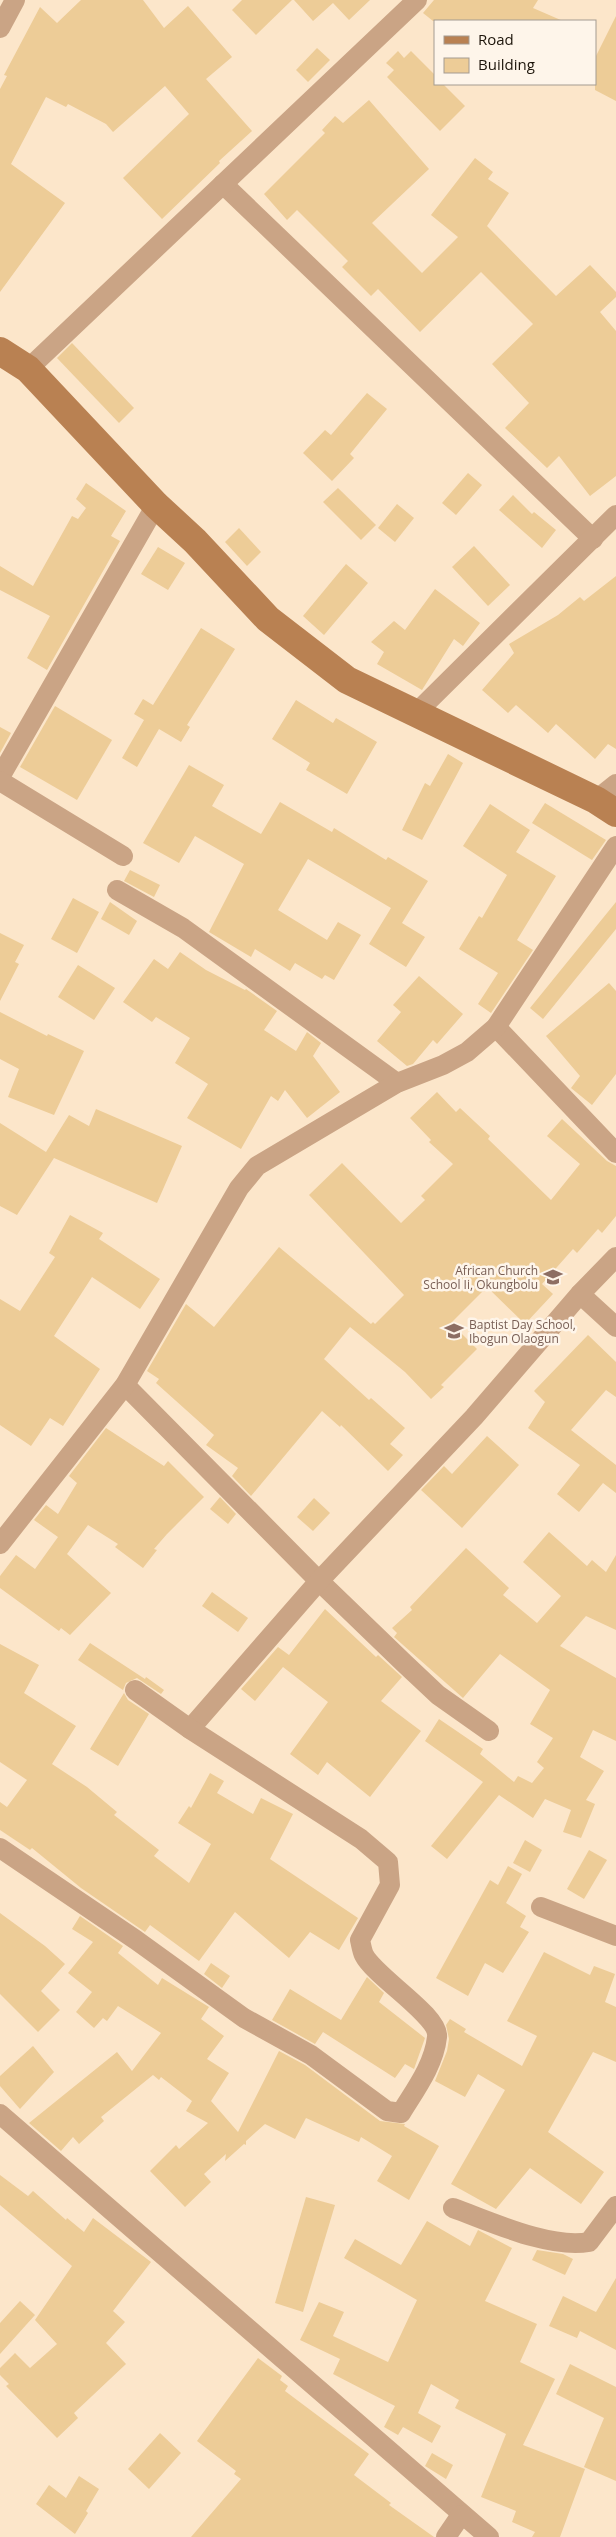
<svg xmlns="http://www.w3.org/2000/svg" width="616" height="2537" font-family="'Open Sans',sans-serif">
	<style>
		.building { fill: #edcc97 }
		.lines { fill: none; stroke-linecap: round; stroke-linejoin: round }
		.minor { stroke: #caa485; stroke-width: 20 }
		.secondary { stroke: #b98152; stroke-width: 28 }
		.labels { text-anchor: middle; dominant-baseline: central; stroke-width: 5; stroke-linejoin: round; paint-order: stroke }
		.education-label { font-size: 12px; fill: #785e54; stroke: #fef5ea; text-anchor: end }
	</style>
	<rect width="100%" height="100%" fill="#fce6ca"/>
	<g class="building">
		<path d="M81,0H143L164,28L188,6L232,57L206,79L252,131L219,161L220,163L162,219L123,178L189,114L165,86L113,132L106,124L68,104L66,107L46,97L11,164L65,203L0,292V89L7,76L4,75L40,7L57,23Z"/>
		<path d="M242,0H292L256,35L232,10Z"/>
		<path d="M294,0H370L349,20L333,3L313,21Z"/>
		<path d="M434,0H538L533,8L563,21H433L423,13Z"/>
		<path d="M616,16V101L595,90V58Z"/>
		<path d="M317,48L330,60L308,82L296,70Z"/>
		<path d="M398,51L404,58L411,51L435,75V84H443L465,106L440,131L387,77L394,70L386,63Z"/>
		<path d="M369,100L429,169L372,223L422,273L458,237L431,215L475,158L493,172L488,179L509,193L487,226L556,296L590,265L616,292V297L600,312L616,331V476L590,496L559,456L547,468L505,428L529,403L492,364L533,324L481,272L420,332L378,289L371,296L342,267L348,261L297,210L287,220L264,194L325,133L322,130L335,116L343,123Z"/>
		<path d="M72,343L134,408L119,423L57,358Z"/>
		<path d="M367,393L387,409L350,454L354,458L332,481L303,453L325,430L331,435Z"/>
		<path d="M468,473L482,485L456,515L442,503Z"/>
		<path d="M86,483L126,511L111,536L120,541L47,670L27,658L50,616L0,590V566L33,586L72,516L78,519L86,508L76,499Z"/>
		<path d="M338,488L376,525L361,540L323,502Z"/>
		<path d="M513,495L532,514L534,512L556,530L542,548L499,510Z"/>
		<path d="M397,504L414,518L395,542L378,528Z"/>
		<path d="M239,528L261,552L247,566L225,542Z"/>
		<path d="M474,546L510,585L488,606L452,567Z"/>
		<path d="M158,547L185,563L168,590L141,574Z"/>
		<path d="M346,564L368,583L324,635L303,616Z"/>
		<path d="M616,576V749L608,744L595,759L556,724L548,733L516,705L508,713L482,690L514,653L509,644L558,615L580,597L584,601Z"/>
		<path d="M435,589L480,623L463,646L454,639L422,690L377,664L384,652L371,642L394,621L405,630Z"/>
		<path d="M201,628L235,649L187,725L190,727L181,742L159,729L137,767L122,758L144,720L134,714L143,699L153,705Z"/>
		<path d="M296,700L333,723L336,718L377,742L347,794L306,770L310,763L272,739Z"/>
		<path d="M55,706L112,740L77,800L20,767Z"/>
		<path d="M0,727L11,733L0,753Z"/>
		<path d="M448,754L463,763L422,840L402,830L425,783L430,786Z"/>
		<path d="M189,765L224,785L212,806L261,834L280,802L332,832L334,828L386,860L388,857L428,881L402,923L425,937L406,967L369,944L391,908L308,859L278,910L327,940L338,922L361,935L334,980L325,975L322,979L295,963L290,971L255,949L251,957L209,932L244,864L195,836L179,863L143,843Z"/>
		<path d="M545,803L606,840L592,860L532,823Z"/>
		<path d="M490,804L530,830L516,852L556,876L517,940L533,950L491,1013L478,1004L498,973L459,949L479,916L482,918L507,875L463,846Z"/>
		<path d="M130,870L160,885L154,897L124,881Z"/>
		<path d="M73,898L99,912L77,953L51,939Z"/>
		<path d="M110,902L137,921L129,935L101,919Z"/>
		<path d="M616,902V929L543,1019L530,1008Z"/>
		<path d="M0,933L24,945L15,962L19,964L0,1001Z"/>
		<path d="M180,952L206,970L245,990L246,989L277,1011L264,1030L296,1051L307,1032L321,1043L313,1056L340,1092L307,1118L285,1090L278,1101L271,1096L241,1149L187,1118L208,1084L175,1063L190,1038L156,1017L152,1022L123,1002L154,959L168,969Z"/>
		<path d="M78,965L115,988L94,1020L58,997Z"/>
		<path d="M419,976L463,1014L437,1044L433,1040L413,1064L407,1066L377,1041L401,1012L393,1005Z"/>
		<path d="M609,983L616,991V1074L592,1105L571,1088L580,1076L546,1036Z"/>
		<path d="M0,1012L47,1036L48,1034L84,1051L54,1115L8,1097L19,1069L0,1059Z"/>
		<path d="M437,1092L456,1112L460,1108L490,1136L488,1139L551,1200L580,1164L547,1136L562,1119L607,1161L616,1166V1216L602,1233L598,1229L577,1253L573,1249L542,1284L553,1294L525,1324L487,1287L451,1323L477,1349L441,1385L444,1387L431,1399L405,1372L350,1327L324,1359L369,1400L371,1398L405,1428L390,1444L403,1455L388,1471L341,1425L340,1427L322,1411L251,1496L232,1476L238,1468L206,1445L214,1435L156,1383L159,1379L147,1371L186,1304L214,1327L279,1247L371,1324L373,1322L375,1324L404,1295L309,1195L342,1163L401,1223L425,1200L421,1196L453,1164L429,1142L431,1140L410,1118Z"/>
		<path d="M96,1109L182,1146L157,1203L54,1158L17,1215L0,1206V1123L46,1152L69,1115L89,1126Z"/>
		<path d="M70,1215L103,1233L99,1239L160,1279L140,1309L92,1277L54,1336L100,1369L63,1426L50,1418L31,1446L0,1425V1299L20,1311L55,1257L49,1253Z"/>
		<path d="M588,1335L616,1362V1397L606,1390L571,1430L616,1465V1493L603,1483L579,1512L557,1494L580,1465L528,1428L545,1402L534,1391Z"/>
		<path d="M106,1428L164,1466L168,1461L204,1497L167,1534L154,1549L157,1550L143,1568L115,1547L118,1544L88,1525L67,1554L111,1593L70,1635L61,1628L59,1631L0,1588V1576L16,1555L35,1569L58,1537L34,1520L46,1505L58,1514L77,1483L69,1476Z"/>
		<path d="M487,1436L519,1465L462,1528L421,1490L444,1466L452,1474Z"/>
		<path d="M220,1497L236,1514L228,1524L210,1509Z"/>
		<path d="M314,1498L330,1513L313,1531L297,1517Z"/>
		<path d="M549,1532L587,1566L592,1560L606,1572L616,1555V1630L586,1616L560,1646L616,1678V1741L593,1730L580,1757L604,1771L586,1800L595,1804L581,1838L563,1832L571,1810L545,1799L533,1818L499,1795L447,1859L431,1846L483,1782L425,1741L439,1719L483,1749L480,1754L514,1782L518,1776L532,1783L544,1768L537,1762L553,1738L530,1724L550,1690L500,1654L463,1698L394,1637L397,1633L392,1628L412,1610L410,1607L466,1548L509,1588L503,1595L537,1623L561,1596L523,1562Z"/>
		<path d="M212,1592L248,1618L238,1632L202,1606Z"/>
		<path d="M325,1609L376,1657L378,1655L402,1677L381,1701L421,1731L370,1797L327,1762L318,1775L290,1754L328,1702L283,1667L255,1701L241,1689L278,1647L289,1655Z"/>
		<path d="M90,1643L145,1679L146,1677L164,1690L161,1694L137,1678L126,1683L123,1690L78,1660Z"/>
		<path d="M0,1644L39,1665L24,1693L76,1726L52,1764L87,1787L117,1812L114,1815L159,1850L154,1856L189,1883L211,1844L178,1823L189,1806L191,1808L210,1773L224,1781L217,1793L253,1814L261,1798L293,1814L270,1859L358,1918L339,1950L310,1932L289,1958L235,1912L199,1961L150,1925L145,1932L81,1888L32,1848L30,1850L0,1830V1802L7,1807L27,1780L0,1762Z"/>
		<path d="M124,1693L128,1700L149,1714L118,1766L90,1749Z"/>
		<path d="M525,1840L542,1850L530,1872L513,1863Z"/>
		<path d="M589,1850L607,1860L584,1899L567,1889Z"/>
		<path d="M508,1866L522,1874L506,1903L526,1916L520,1927L529,1932L503,1973L485,1963L468,1996L436,1978L490,1880L498,1885Z"/>
		<path d="M0,1913L45,1946L65,1964L41,1991L60,2010L38,2032L0,1994Z"/>
		<path d="M80,1916L123,1946L118,1953L158,1985L162,1978L209,2007L201,2019L224,2036L207,2059L229,2073L211,2101L238,2132L279,2051L305,2065L380,2121L405,2124L404,2126L439,2146L409,2200L377,2181L392,2156L361,2137L359,2142L306,2118L295,2139L265,2124L246,2141V2145L244,2144L225,2161L226,2154L204,2174L211,2182L185,2207L150,2171L176,2145L179,2149L208,2123L186,2111L192,2101L161,2077L159,2080L153,2075L101,2117L104,2121L79,2144L73,2137L61,2151L29,2123L117,2052L132,2071L161,2033L118,2006L107,2021L103,2018L94,2028L76,2012L92,1992L68,1973L93,1942L72,1929Z"/>
		<path d="M544,1952L590,1975L594,1966L615,1974L605,2002L616,2007V2062L593,2052L548,2132L604,2172L581,2204L530,2168L496,2209L451,2184L505,2090L478,2074L465,2097L435,2081L447,2051L449,2039L446,2025L450,2019L466,2029L464,2032L522,2066L537,2036L507,2021Z"/>
		<path d="M211,1963L230,1976L222,1988L204,1974Z"/>
		<path d="M367,1977L384,1993L379,2002L425,2038L414,2069L405,2064L395,2078L323,2032L315,2044L272,2020L290,1989L341,2020Z"/>
		<path d="M33,2046L54,2072L20,2109L0,2086V2076Z"/>
		<path d="M0,2175L28,2196L33,2191L66,2220L67,2218L84,2232L93,2218L151,2262L113,2311L125,2322L106,2343L126,2364L74,2413L78,2418L57,2438L6,2386L9,2384L0,2375V2368L15,2353L30,2368L57,2344L35,2320L72,2266L0,2205Z"/>
		<path d="M306,2197L335,2205L303,2312L275,2303Z"/>
		<path d="M427,2221L470,2246L478,2230L512,2248L485,2301L537,2324L520,2362L555,2379L523,2445L585,2469L560,2537H532L535,2532L512,2522L516,2511L481,2497L506,2434L455,2408L459,2400L431,2384L418,2413L441,2426L432,2443L403,2427L398,2435L384,2427L395,2406L333,2374L340,2359L300,2340L319,2302L344,2312L333,2336L388,2362L417,2300L344,2258L355,2239L401,2265Z"/>
		<path d="M537,2250L563,2254L573,2259L565,2275L532,2260Z"/>
		<path d="M616,2278V2350L580,2331L577,2338L549,2326L563,2296L596,2312Z"/>
		<path d="M20,2301L35,2315L0,2354V2323Z"/>
		<path d="M258,2358L282,2376L280,2380L288,2386L285,2391L369,2454L354,2475L391,2503L389,2505L434,2537H191L241,2479L234,2474L236,2471L197,2441Z"/>
		<path d="M570,2364L616,2387V2481L584,2467L604,2418L556,2394Z"/>
		<path d="M160,2433L181,2453L149,2489L128,2469Z"/>
		<path d="M432,2453L453,2465L446,2479L425,2466Z"/>
		<path d="M79,2476L99,2489L86,2511L88,2513L75,2534L36,2504L49,2485L66,2498Z"/>
	</g>
	<g class="lines">
		<g class="minor">
			<path d="M0,28L15,0"/>
			<path d="M223,184L593,539"/>
			<path d="M28,369L417,0"/>
			<path d="M417,712L616,515"/>
			<path d="M0,777L156,505"/>
			<path d="M0,781L123,856"/>
			<path d="M596,800L616,784"/>
			<path d="M117,890L183,928L397,1083"/>
			<path d="M496,1027L616,1153"/>
			<path d="M580,1294L616,1327"/>
			<path d="M125,1385L319,1581L404,1663L438,1695L489,1731"/>
			<path d="M0,1544L125,1385L239,1188L257,1166L397,1083L443,1065L467,1052L496,1027L616,846"/>
			<path d="M190,1729L319,1581L474,1417L580,1294L616,1257"/>
			<path d="M0,1848L136,1940L244,2018L311,2055L387,2111L401,2113C415,2090 434,2065 437,2037C440,2016 375,1977 364,1955C362,1951 361,1944 360,1940L390,1885L388,1862L361,1839L190,1729L135,1690"/>
			<path d="M541,1907L616,1936"/>
			<path d="M0,2114L489,2537"/>
			<path d="M453,2208C492,2222 549,2249 589,2242L616,2206"/>
			<path d="M446,2537L461,2515"/>
		</g>
		<path class="secondary" d="M0,351L28,369L156,505L195,541L268,619L347,680L596,800L616,813"/>
	</g>
	<defs>
		<g id="school-bare" transform="scale(1.5)"><path d="M0-5L7-2L0 1L-7-2ZM-4 1L0 2.5L4 1V4Q0 6-4 4Z" fill="#8d6e63" stroke="#fef5ea" stroke-width="2.5" paint-order="stroke"/></g>
	</defs>
	<g fill-rule="evenodd">
		<use href="#school-bare" x="553" y="1277"/>
		<use href="#school-bare" x="454" y="1331"/>
	</g>
	<g class="labels">
		<g class="education-label">
			<text x="538" y="1270">African Church<tspan x="538" dy="14">School Ii, Okungbolu</tspan></text>
			<text x="469" y="1324" text-anchor="start">Baptist Day School,<tspan x="469" dy="14">Ibogun Olaogun</tspan></text>
		</g>
	</g>
	<rect x="434" y="20" width="162" height="65" fill="#fef5ea" stroke="#a49b91"/>
	<rect x="444" y="36" width="25" height="8" fill="#b98152" stroke="#a49b91"/>
	<text x="478" y="45" font-size="15" fill="#1d150b">Road</text>
	<rect x="444" y="58" width="25" height="15" fill="#edcc97" stroke="#a49b91"/>
	<text x="478" y="70" font-size="15" fill="#1d150b">Building</text>
</svg>
